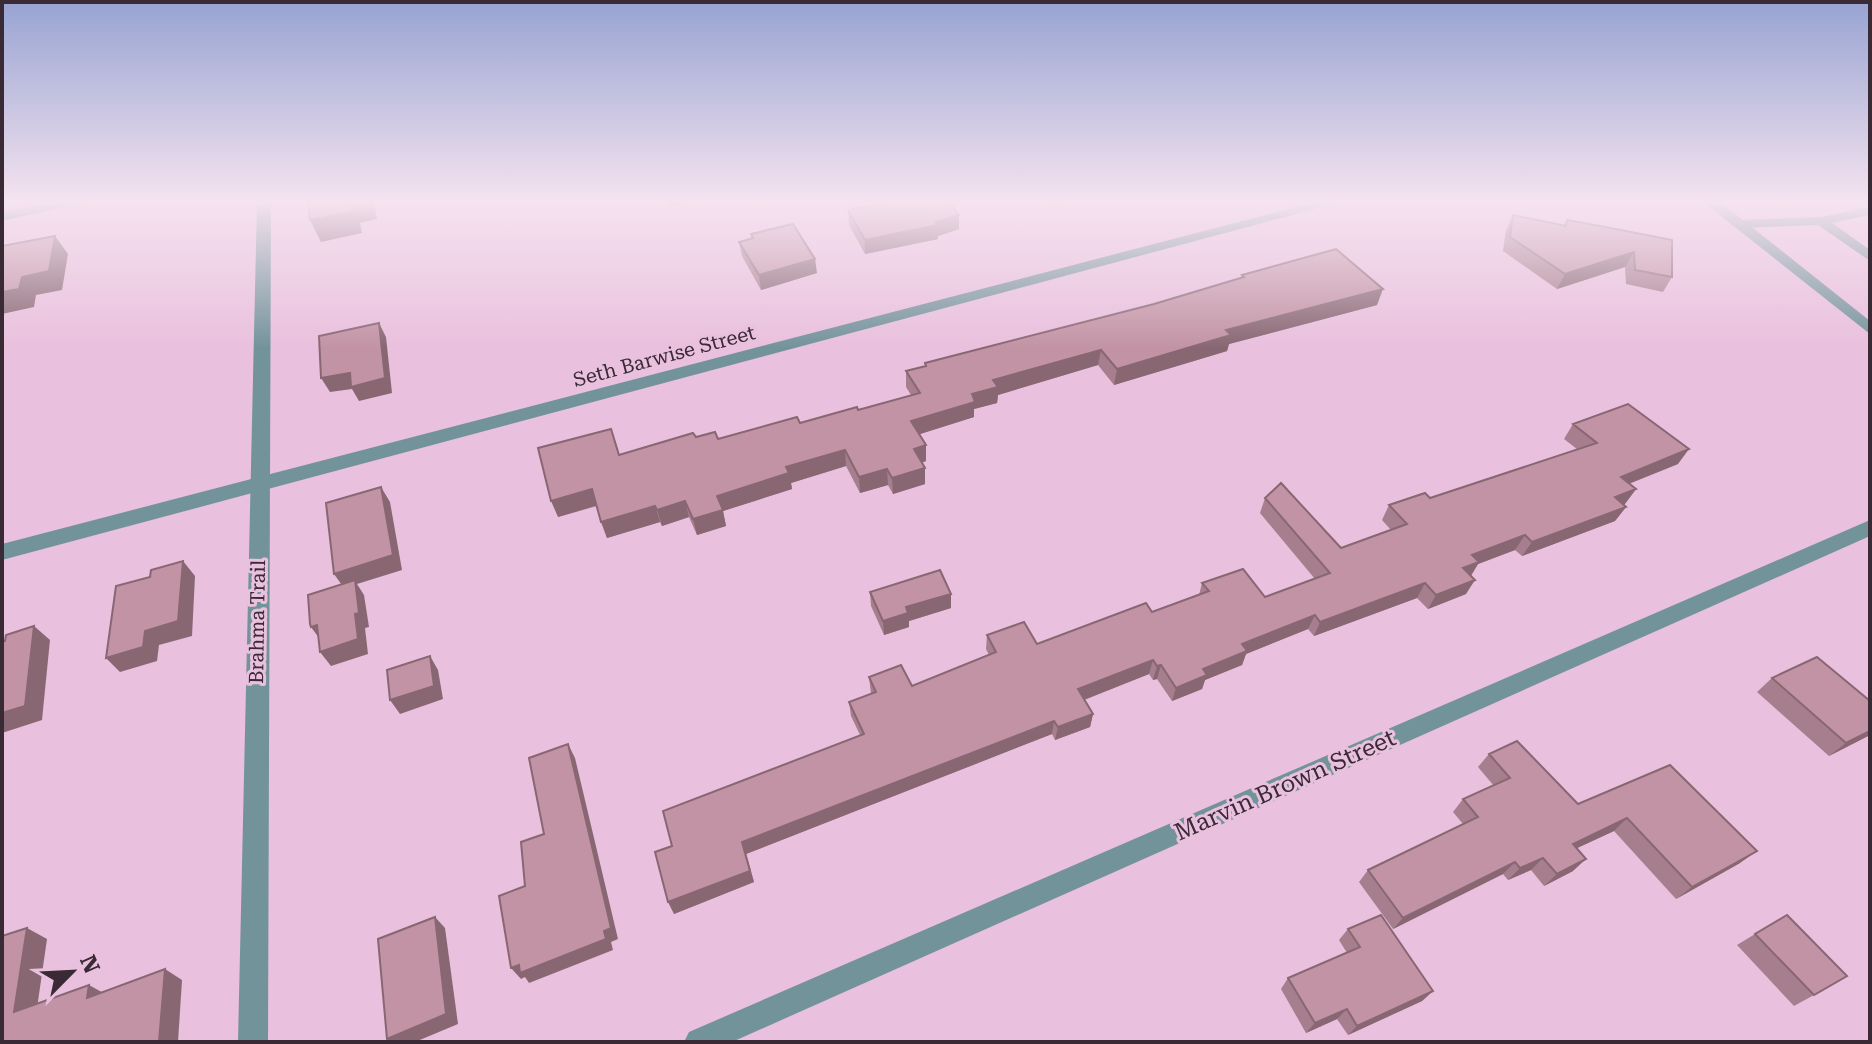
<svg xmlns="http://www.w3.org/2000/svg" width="1872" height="1044" font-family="'Roboto Serif',serif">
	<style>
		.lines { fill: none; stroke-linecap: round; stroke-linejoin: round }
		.service { fill: #73939b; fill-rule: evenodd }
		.minor { fill: #73939b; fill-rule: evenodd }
		.tertiary { fill: #73939b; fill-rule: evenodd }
		.wall { fill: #a77e8d }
		.shaded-wall { fill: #886773 }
		.building { fill: #c293a4; stroke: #886773; stroke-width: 2 }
		.labels { text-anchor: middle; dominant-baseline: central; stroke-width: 6; stroke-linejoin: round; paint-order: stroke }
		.street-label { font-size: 20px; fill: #3a2a36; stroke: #e9c0dd }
		.near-street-label { font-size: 24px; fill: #3a2a36; stroke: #e9c0dd }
	</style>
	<rect width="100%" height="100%" fill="#e9c0dd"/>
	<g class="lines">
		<path class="service" d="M1870,207V215L1832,223L1870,250V261L1818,225L1738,228L1731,224L1738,220L1821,217Z"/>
		<g class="minor">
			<path d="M1319,201H1345L2,560V544Z"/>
			<path d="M1702,201H1719L1870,321V334Z"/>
			<path d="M1870,520V536L732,1042H684L689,1032Z"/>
		</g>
		<g class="tertiary">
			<path d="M60,201H92L2,221V213Z"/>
			<path d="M257,201H271L268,1042H238Z"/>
		</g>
	</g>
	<g class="wall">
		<path d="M848,210L959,215V229L938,236V239L865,254L849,225Z"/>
		<path d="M1513,215L1564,225L1567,220L1600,226L1672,277L1663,292L1626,284L1625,267L1557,289L1503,251L1506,230Z"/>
		<path d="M751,234L817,273L761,290L742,256L739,242L752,239Z"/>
		<path d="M1242,275L1377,305L1229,344L1227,351L1114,385L1098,365L998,395L997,403L974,409V417L919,434L926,445V461L922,463L925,468V484L893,494L888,485L860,493L846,466L791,483L792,489L723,511L726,526L697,535L689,517L662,526L660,522L607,538L597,506L558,517L619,455L696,437L718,439L800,423L858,410L911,395L906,387V371L925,366V363L1154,304L1241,278Z"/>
		<path d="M1573,424L1678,464L1629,484L1636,489L1624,505L1626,507L1615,521L1522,556L1515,550L1478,564L1471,576L1466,594L1428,609L1417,598L1314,636L1308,629L1246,654L1242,665L1205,680L1202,689L1172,701L1157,679L1153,680L1149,674L1084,700L1093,714L1090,727L1055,740L1052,734L746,854L754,882L674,914L672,846L860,735L851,716L849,702L871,694L869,677L912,686L989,655L986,649L987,635L1037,644L1152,612L1199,595L1202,583L1265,597L1315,579L1260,513L1265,498L1341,548L1391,530L1382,520L1389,505L1430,498L1577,449L1564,439Z"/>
		<path d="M870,592L951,608L909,621V627L884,635L871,606Z"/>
		<path d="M1772,678L1870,701V735L1829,756L1757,692Z"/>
		<path d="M1489,754L1578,804L1670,765L1740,863L1676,899L1614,831L1577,848L1573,871L1544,886L1531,870L1508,880L1503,874L1393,929L1359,882L1368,870L1463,824L1453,812L1463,799L1494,786L1478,767Z"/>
		<path d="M1348,929L1433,991L1422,1001L1348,1035L1337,1019L1306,1033L1281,989L1288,978L1347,953L1339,940Z"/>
		<path d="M1755,934L1814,995L1794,1006L1737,945Z"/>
	</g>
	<g class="shaded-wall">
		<path d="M350,202H374L377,219L360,223L362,233L321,242L310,220Z"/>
		<path d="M665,202H692L667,207Z"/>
		<path d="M1050,202H1068L1050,205Z"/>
		<path d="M959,215V229L938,236V239L865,254V240Z"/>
		<path d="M55,236L68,254L62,290L36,295L34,307L2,314V292L22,277Z"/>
		<path d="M1634,252L1625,267L1557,289L1565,274Z"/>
		<path d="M815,259L817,273L761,290L759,275Z"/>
		<path d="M1383,289L1377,305L1229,344L1227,351L1114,385L1117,369L1226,330Z"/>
		<path d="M379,323L386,337L392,393L359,401L352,389L330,392L321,378Z"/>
		<path d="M1101,350L1098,365L998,395L997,403L974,409V417L911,437V421L972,394L993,380Z"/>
		<path d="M926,445V461L914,465V449Z"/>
		<path d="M1689,449L1678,464L1610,491L1621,477Z"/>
		<path d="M845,450L846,466L791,483L792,489L723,511L726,526L697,535L693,519L717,496L786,467Z"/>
		<path d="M925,468V484L893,494L892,478Z"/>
		<path d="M887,469L888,485L860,493L859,477Z"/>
		<path d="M381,487L390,502L402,570L357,584L364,595L369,627L365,628L368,654L331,666L320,652L344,588L334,574Z"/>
		<path d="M592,489L598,505L558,517L551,501Z"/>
		<path d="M1636,489L1625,504L1605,512L1615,497Z"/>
		<path d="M685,501L689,517L662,526L657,510Z"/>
		<path d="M655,506L660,522L607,538L601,522Z"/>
		<path d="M1626,507L1615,521L1522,556L1532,542Z"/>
		<path d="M1525,535L1515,550L1478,564L1470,577L1454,583L1472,555Z"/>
		<path d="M183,561L195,576L192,636L159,645L157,661L120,672L106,658L145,631Z"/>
		<path d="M1475,580L1466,594L1428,609L1436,595Z"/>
		<path d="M1425,583L1417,598L1314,636L1320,622Z"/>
		<path d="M951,594V608L909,621V627L884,635L883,621L906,607Z"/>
		<path d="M1315,615L1308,629L1246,654L1242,665L1205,680L1202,689L1172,701L1176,688L1242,644Z"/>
		<path d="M317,625L322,642L311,627Z"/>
		<path d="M34,626L50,640L42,720L2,733V713Z"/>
		<path d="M430,656L438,670L443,699L400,714L390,700Z"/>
		<path d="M1153,660L1149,674L1076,703L1078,689Z"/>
		<path d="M1161,665L1157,679L1153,680L1157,666Z"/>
		<path d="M1093,714L1090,727L1055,740L1058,727Z"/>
		<path d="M1054,721L1052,734L746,854L754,882L674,914L668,902L742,842Z"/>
		<path d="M1870,731V735L1829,756L1846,743Z"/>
		<path d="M568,744L575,758L618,939L611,942L613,950L529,983L525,977L521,979L511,968L604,931Z"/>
		<path d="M1627,818L1614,831L1560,856L1573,844Z"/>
		<path d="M1757,851L1740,863L1676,899L1692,887Z"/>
		<path d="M1543,858L1531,870L1508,880L1520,868Z"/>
		<path d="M1586,859L1573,871L1544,886L1557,874Z"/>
		<path d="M1515,862L1503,874L1393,929L1403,918Z"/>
		<path d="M435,917L445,928L458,1024L415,1042H392L387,1039Z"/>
		<path d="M27,928L47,939L35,1022L14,1012Z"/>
		<path d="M165,969L182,980L178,1042H159Z"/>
		<path d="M89,985L107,995L87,998Z"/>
		<path d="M1433,991L1422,1001L1348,1035L1357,1026Z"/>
		<path d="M1347,1009L1337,1019L1306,1033L1315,1023Z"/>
	</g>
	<g class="building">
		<path d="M308,202H351L352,212L310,220Z"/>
		<path d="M890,202H949L959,215L935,222L938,225L865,240L848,210Z"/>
		<path d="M1513,215L1566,226L1567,220L1600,226L1672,240V277L1635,270L1634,252L1565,274L1510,237Z"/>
		<path d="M793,224L815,259L759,275L739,242L753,238L751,234Z"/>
		<path d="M55,236L49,271L22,277L19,289L2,292V246Z"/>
		<path d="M1336,249L1383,289L1226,330L1231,335L1117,369L1101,350L993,380L998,387L972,394L975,402L911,421L926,445L914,449L925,468L892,478L887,469L859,477L845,450L786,467L789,473L717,496L723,510L693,519L685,501L657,510L655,506L601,522L592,489L551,501L538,448L611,429L619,455L693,433L696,437L715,432L718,439L797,417L800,423L857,407L858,410L920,393L906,371L926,366L925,363L1154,304L1244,277L1242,275Z"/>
		<path d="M379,323L385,378L351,387L350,373L321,378L319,336Z"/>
		<path d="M1628,404L1689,449L1621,477L1636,489L1615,497L1626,507L1532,542L1525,535L1472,555L1479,562L1463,568L1475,580L1436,595L1425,583L1320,622L1315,615L1242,644L1247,651L1203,669L1207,675L1176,688L1161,665L1157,666L1153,660L1078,689L1093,714L1058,727L1054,721L742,842L750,871L668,902L655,852L672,846L663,811L864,734L849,702L876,692L869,677L901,665L912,686L996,652L987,635L1024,622L1037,644L1146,603L1152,612L1209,591L1202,583L1243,569L1265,597L1330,573L1265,498L1281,483L1341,548L1407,524L1389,505L1425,493L1430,498L1597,443L1573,424Z"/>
		<path d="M381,487L393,555L334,574L326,503Z"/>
		<path d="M183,561L178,621L145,631L143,647L106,658L116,586L150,577L151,570Z"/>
		<path d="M940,570L951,594L906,607L908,613L883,621L870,592Z"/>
		<path d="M355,580L359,613L355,614L358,639L320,652L317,625L311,627L310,624L308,595Z"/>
		<path d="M34,626L25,706L2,713V642L5,641L6,635Z"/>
		<path d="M430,656L434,686L390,700L387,670Z"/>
		<path d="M1817,657L1870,701V731L1846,743L1772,678Z"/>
		<path d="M1517,741L1578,804L1670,765L1757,851L1692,887L1627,818L1573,844L1586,859L1557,874L1543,858L1520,868L1515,862L1403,918L1368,870L1478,817L1463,799L1510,778L1489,754Z"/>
		<path d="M568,744L611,928L604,931L606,939L520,973L519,965L511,968L499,896L525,886L521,842L544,834L529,758Z"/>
		<path d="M1381,915L1433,991L1357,1026L1347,1009L1315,1023L1288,978L1360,947L1348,929Z"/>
		<path d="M1787,915L1847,976L1814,995L1755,934Z"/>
		<path d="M435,917L446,1014L387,1039L378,939Z"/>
		<path d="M27,928L14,1012L89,985L87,998L165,969L159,1042H2V936Z"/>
	</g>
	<linearGradient id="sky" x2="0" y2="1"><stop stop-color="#97a3d2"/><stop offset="0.58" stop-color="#f5e3f0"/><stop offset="1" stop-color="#f5e3f0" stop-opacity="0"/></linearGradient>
	<rect width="1872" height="348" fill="url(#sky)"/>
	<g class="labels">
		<g class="street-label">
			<text transform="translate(664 356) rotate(-15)">Seth Barwise Street</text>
			<text transform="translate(257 622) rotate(-89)">Brahma Trail</text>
		</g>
		<g class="near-street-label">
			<text transform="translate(1285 785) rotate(-24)">Marvin Brown Street</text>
		</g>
	</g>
	<rect width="1872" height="1044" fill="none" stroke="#3a2a36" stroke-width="8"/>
	<g transform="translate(72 972) rotate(66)" stroke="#e9c0dd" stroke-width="6" paint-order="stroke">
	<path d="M0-6L14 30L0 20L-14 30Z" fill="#3a2a36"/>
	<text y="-12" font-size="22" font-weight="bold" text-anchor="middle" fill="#3a2a36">N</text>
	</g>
</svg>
